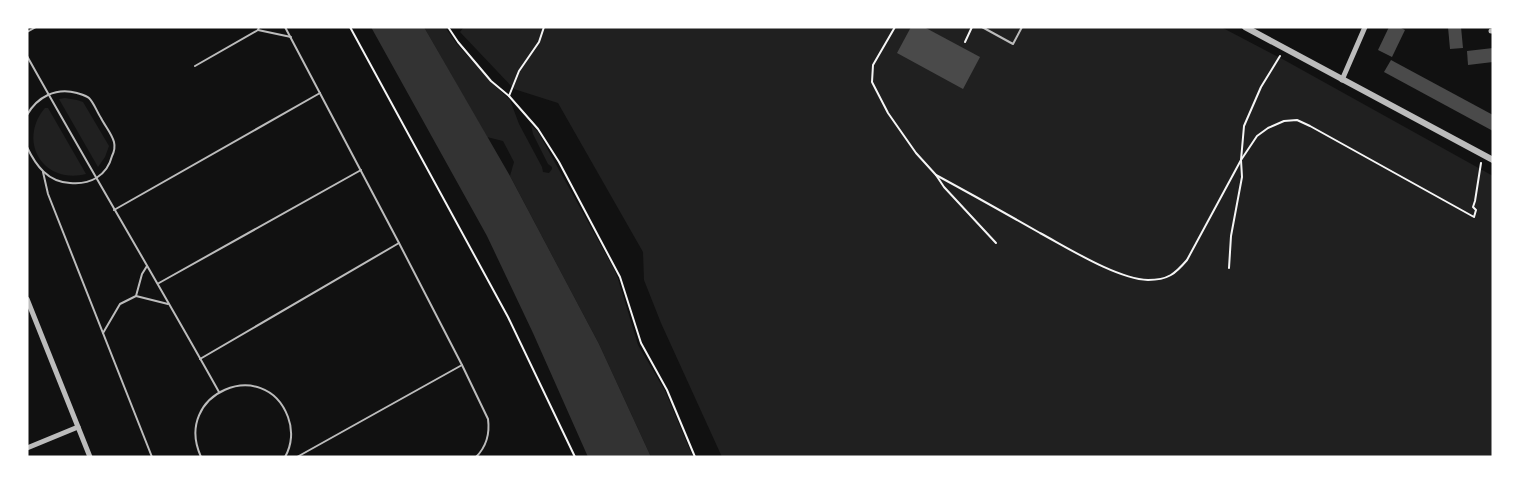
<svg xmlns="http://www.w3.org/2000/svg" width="1520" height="484" font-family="'Archivo Narrow',sans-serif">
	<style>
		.green { fill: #202020 }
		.water { fill: #333 }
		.building { fill: #4a4a4a }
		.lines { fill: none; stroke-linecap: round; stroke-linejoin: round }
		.path { stroke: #f5f5f5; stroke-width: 2 }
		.service { stroke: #bcbcbc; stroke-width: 2 }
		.minor { stroke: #bcbcbc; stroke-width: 5 }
		.tertiary { stroke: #bcbcbc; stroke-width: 6 }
	</style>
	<rect width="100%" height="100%" fill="#111"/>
	<g class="green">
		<path d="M424,27H445L456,43L491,82L510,100L519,124L542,167L543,172L549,173L552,169V167L548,164L533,134L531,125L538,132L614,269L618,279L638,345L665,391L693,457H651L599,344L510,176L514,162L503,141L487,137Z"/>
		<path d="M464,27H1221L1286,61L1493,176V457H722L661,323L644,280L643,252L558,103L514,89L460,32Z"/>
		<path d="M65,98L77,100L83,102L109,146L105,157L98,167L59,99Z"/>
		<path d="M45,108H48L86,174C43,185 17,141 45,108Z"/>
	</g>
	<path class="water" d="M371,27H424L510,176L599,344L651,457H588L533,333L487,236Z"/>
	<g class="building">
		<path d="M911,27H924L980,57L963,89L897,53Z"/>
		<path d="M1389,27H1399L1405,30L1392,57L1378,50Z"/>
		<path d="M1448,27H1461L1463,48L1450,49Z"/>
		<path d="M1493,48V62L1468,65L1467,51Z"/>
		<path d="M1391,60L1493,115V131L1384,72Z"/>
	</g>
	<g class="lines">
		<g class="path">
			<path d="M350,27L508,317L575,457"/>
			<path d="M448,27L458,42L491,81L509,96L538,129L559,162L620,277L641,343L667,390L695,457"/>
			<path d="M895,27L873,65L872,82L888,113L916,153L936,175L944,187L996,243"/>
			<path d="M965,42L972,27"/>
			<path d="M509,96L519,71L539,42L544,27"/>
			<path d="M936,175C971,194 1005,213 1040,233C1068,248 1117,279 1148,280C1168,280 1175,274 1187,260L1241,160L1257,136L1268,128L1284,121L1297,120L1310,126L1474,217L1476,210L1473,207L1475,201L1481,163"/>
			<path d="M1229,268L1231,236L1242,177L1241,160L1244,126L1261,87L1280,56"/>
		</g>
		<g class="service">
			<path d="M285,27L399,243L462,365L297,457"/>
			<path d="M982,27L1013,44L1022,27"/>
			<path d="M258,30L291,37"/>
			<path d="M27,32L36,27"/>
			<path d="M27,56C90,169 156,279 219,392"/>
			<path d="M195,66L258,30L259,27"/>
			<path d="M27,115C37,97 56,87 77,93C80,94 87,96 89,98C94,103 97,112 101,118C105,126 112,134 114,142C115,146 114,152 112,156C107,176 90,185 70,183C48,182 36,166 27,147"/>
			<path d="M43,172L48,194L152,457"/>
			<path d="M114,210L320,93"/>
			<path d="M159,283L361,170"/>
			<path d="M136,296L168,304"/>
			<path d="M103,333L120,304L136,296L142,274L147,266"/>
			<path d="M200,359L399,243"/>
			<path d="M462,365L488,419C490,434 487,446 476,457"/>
			<path d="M201,457C172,393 265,355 288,417C293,430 292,445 285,457"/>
		</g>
		<g class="minor">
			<path d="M1491,31H1493"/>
			<path d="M1342,80L1365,27"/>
			<path d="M27,299L90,457"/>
			<path d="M27,448L78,427"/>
		</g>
		<path class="tertiary" d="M1245,27L1493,160"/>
	</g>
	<rect width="1520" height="484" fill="none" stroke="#ffffff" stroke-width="57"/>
</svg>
